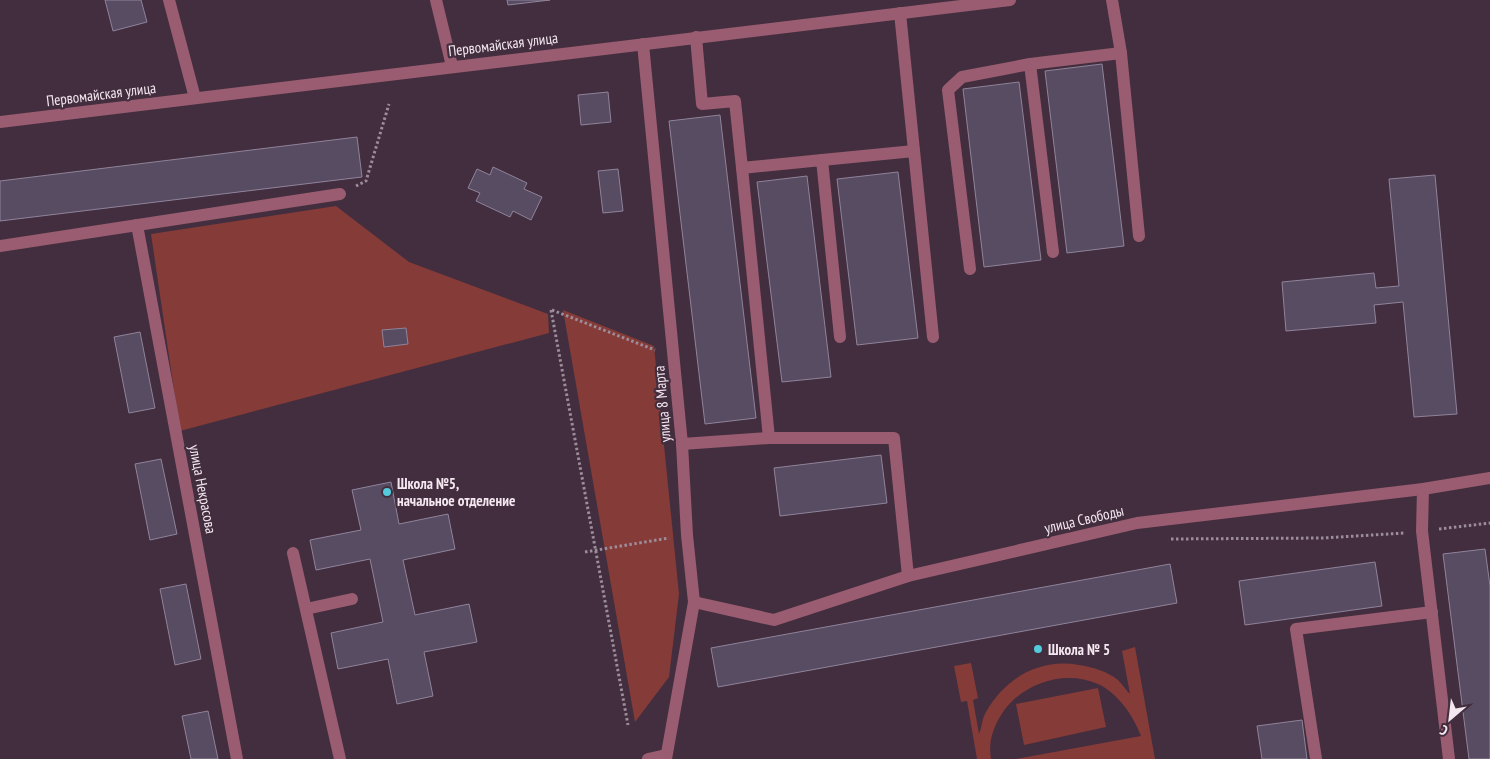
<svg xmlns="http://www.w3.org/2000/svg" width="1490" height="759" font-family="'PT Sans Narrow',sans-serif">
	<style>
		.green { fill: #853b38 }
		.building { fill: #574c62; stroke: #90839b }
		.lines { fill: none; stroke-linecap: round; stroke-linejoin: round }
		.path { stroke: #9d8c99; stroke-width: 3; stroke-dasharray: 2.5 2.5; stroke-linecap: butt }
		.minor { stroke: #995c70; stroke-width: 12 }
		.poi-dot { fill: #53cbdc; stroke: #422e3e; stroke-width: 2 }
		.labels { text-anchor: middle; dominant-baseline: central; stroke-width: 4.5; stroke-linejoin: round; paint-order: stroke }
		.street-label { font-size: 15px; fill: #f4e7f0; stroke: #422e3e }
		.poi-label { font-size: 15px; font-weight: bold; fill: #f4e7f0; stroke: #422e3e; text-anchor: start }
	</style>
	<rect width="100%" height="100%" fill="#422e3e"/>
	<g class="green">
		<path d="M336,206L409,262L548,314L549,333L180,431L151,234Z"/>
		<path d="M563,310L654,346L679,594L669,677L635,722Z"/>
		<path d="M1135,647L1155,759H1016L1141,736C1134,717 1118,693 1098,684C1065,669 1023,683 1003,712C993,727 988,742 991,759H977L967,701L961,702L954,666L971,663L978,698L973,700L979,734C982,727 982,718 986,712C1005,678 1040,658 1079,665C1092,667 1107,671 1118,680C1122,684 1126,690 1130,694L1122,651Z"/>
		<path d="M1098,688L1106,727L1024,745L1016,704Z"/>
	</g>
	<g class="building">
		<path d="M105,0H141L147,22L113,31Z"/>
		<path d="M507,0H550L508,5Z"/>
		<path d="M1102,64L1124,246L1067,253L1045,71Z"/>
		<path d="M1019,82L1041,260L984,267L963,89Z"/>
		<path d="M608,92L611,122L581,125L578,95Z"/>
		<path d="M720,115L756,418L705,424L669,121Z"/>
		<path d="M357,137L362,177L0,221V181Z"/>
		<path d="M493,167L527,183L524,189L542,197L531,220L513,211L510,217L476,201L480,193L468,188L477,169L490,175Z"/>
		<path d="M618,169L623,211L603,213L598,171Z"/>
		<path d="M898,172L918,338L857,345L837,179Z"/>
		<path d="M1435,175L1457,414L1414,417L1403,302L1374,305L1376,323L1286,331L1282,282L1374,273L1376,288L1399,286L1389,179Z"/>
		<path d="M807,176L831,377L782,382L757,182Z"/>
		<path d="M406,328L408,344L384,347L382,330Z"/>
		<path d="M140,332L155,408L129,413L114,337Z"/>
		<path d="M881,455L887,503L780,516L774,468Z"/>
		<path d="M161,459L177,534L150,540L135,464Z"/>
		<path d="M391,482L399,524L448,514L455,549L403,560L415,615L469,604L477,642L424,652L433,696L397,704L388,659L338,669L331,633L383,622L370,559L316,570L310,540L361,530L352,490Z"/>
		<path d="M1485,549L1490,586V759H1469L1443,554Z"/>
		<path d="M1375,562L1382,606L1245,625L1239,581Z"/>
		<path d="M1170,564L1177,603L718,687L711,648Z"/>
		<path d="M186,584L201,659L175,665L160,589Z"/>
		<path d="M208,711L218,759H191L182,716Z"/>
		<path d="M1302,720L1307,759H1262L1257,726Z"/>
	</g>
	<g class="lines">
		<g class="path">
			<path d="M356,186L366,181L389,104"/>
			<path d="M551,310L628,725"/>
			<path d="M552,310L655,350"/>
			<path d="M1439,529L1490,523"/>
			<path d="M1171,539L1323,538L1405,533"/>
			<path d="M585,552L669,538"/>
		</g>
		<g class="minor">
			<path d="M169,0L195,98"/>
			<path d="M436,0L452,66"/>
			<path d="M1112,0L1121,53L1139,236"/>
			<path d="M900,13L933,337"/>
			<path d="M696,37L702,104L735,101L742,168"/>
			<path d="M643,44L682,444L687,535L694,602L666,759"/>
			<path d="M1030,64L1053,252"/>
			<path d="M0,122L1010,0"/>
			<path d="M822,160L914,151"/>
			<path d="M137,225L237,759"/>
			<path d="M0,246L340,194"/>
			<path d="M970,269L948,90L962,77L1030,64L1121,53"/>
			<path d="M769,438L742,168L822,160L840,337"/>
			<path d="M682,444L769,438H894L908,576"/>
			<path d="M1423,489L1422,531L1449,759"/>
			<path d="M293,553L340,759"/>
			<path d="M694,602L774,620L908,576L1137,523L1423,489L1490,478"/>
			<path d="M306,609L352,599"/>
			<path d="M648,759L666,755"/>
			<path d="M1316,759L1296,629L1432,612"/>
		</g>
	</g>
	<g class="poi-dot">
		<circle cx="387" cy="492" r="5"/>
		<circle cx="1038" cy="649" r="5"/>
	</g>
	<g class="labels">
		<g class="street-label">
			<text transform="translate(503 44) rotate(-7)">Первомайская улица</text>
			<text transform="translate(101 94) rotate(-7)">Первомайская улица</text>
			<text transform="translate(662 404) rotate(-95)">улица 8 Марта</text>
			<text transform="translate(203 489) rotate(79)">улица Некрасова</text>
			<text transform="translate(1084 519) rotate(-13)">улица Свободы</text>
		</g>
		<g class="poi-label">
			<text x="397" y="483">Школа №5,<tspan x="397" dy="17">начальное отделение</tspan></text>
			<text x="1048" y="649">Школа № 5</text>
		</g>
	</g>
	<g transform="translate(1450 719) rotate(208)" stroke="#422e3e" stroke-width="4" paint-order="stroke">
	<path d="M0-4L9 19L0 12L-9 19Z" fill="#f4e7f0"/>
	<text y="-8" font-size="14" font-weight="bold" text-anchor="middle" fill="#f4e7f0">С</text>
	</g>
</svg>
